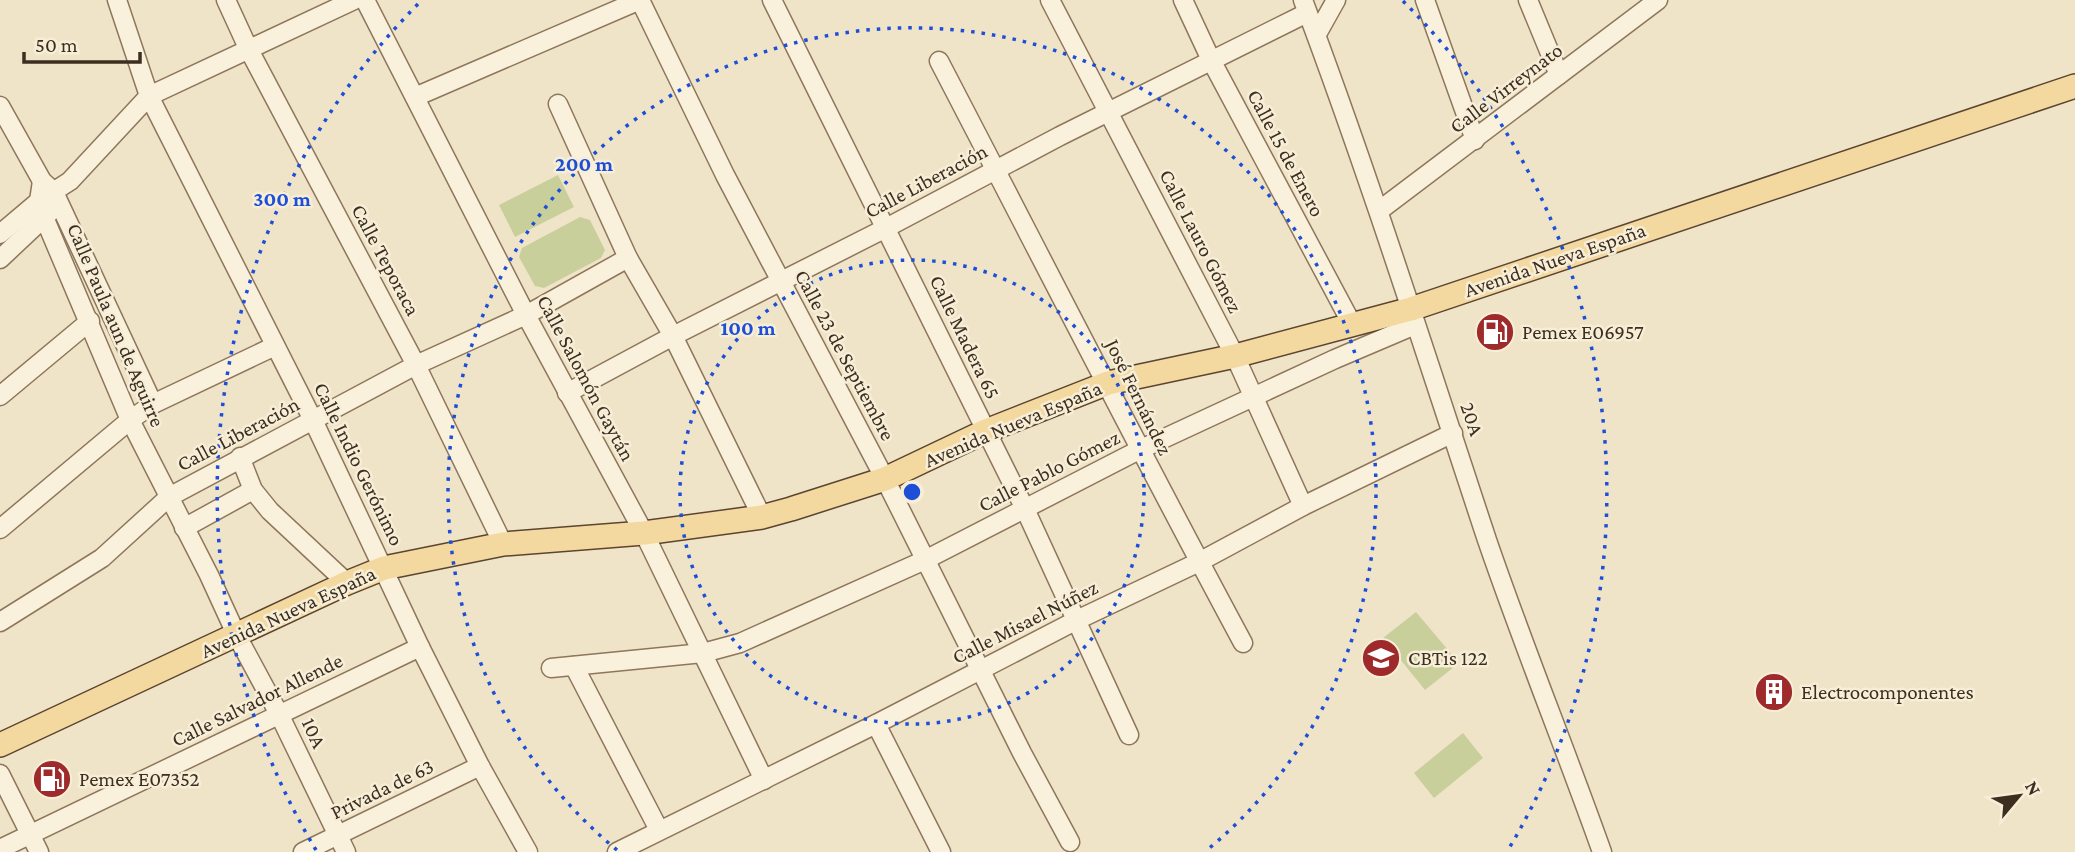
<svg xmlns="http://www.w3.org/2000/svg" width="2075" height="852" font-family="'Crimson Pro',serif">
	<style>
		.green { fill: #c9cf9b }
		.lines { fill: none; stroke-linecap: round; stroke-linejoin: round }
		.minor-casing { stroke: #8d765c; stroke-width: 21 }
		.major-casing { stroke: #5b4430; stroke-width: 26 }
		.minor { stroke: #faf1dc; stroke-width: 18 }
		.major { stroke: #f3d9a0; stroke-width: 23 }
		.ring { fill: none; stroke: #1d4ed8; stroke-width: 3.5; stroke-dasharray: 3.5 7 }
		.labels { text-anchor: middle; dominant-baseline: central; stroke-width: 5; stroke-linejoin: round; paint-order: stroke }
		.street-label { font-size: 21px; fill: #3d2e20; stroke: #f7eed8 }
		.poi-label { font-size: 21px; fill: #3d2e20; stroke: #f7eed8; text-anchor: start }
		.centre { fill: #1d4ed8; stroke: #f7eed8; stroke-width: 3.5 }
		.ring-label { font-size: 21px; text-anchor: middle; font-weight: bold; fill: #1d4ed8; stroke: #f7eed8; stroke-width: 5; stroke-linejoin: round; paint-order: stroke }
	</style>
	<rect width="100%" height="100%" fill="#f0e4c8"/>
	<g class="green">
		<path d="M558,175L574,207L515,237L499,205Z"/>
		<path d="M580,217L590,220L605,250L601,258L544,288L535,286L519,257L522,248Z"/>
		<path d="M1416,612L1459,663L1425,690L1383,638Z"/>
		<path d="M1463,733L1483,758L1434,798L1414,773Z"/>
	</g>
	<g class="lines">
		<g class="minor-casing">
			<g id="minor">
				<path d="M117,0L149,96L313,420L420,647L480,766L528,852"/>
				<path d="M226,0L248,48L416,365L503,544"/>
				<path d="M365,0L526,315L644,533L764,780"/>
				<path d="M772,0L1025,509L1129,735"/>
				<path d="M1050,0L1235,356L1303,506"/>
				<path d="M1183,0L1211,60L1353,326"/>
				<path d="M1303,0C1370,178 1427,359 1487,540C1523,645 1565,748 1602,852"/>
				<path d="M1425,0L1475,140"/>
				<path d="M1528,0L1559,75"/>
				<path d="M1317,34L1336,0"/>
				<path d="M939,61C1040,255 1139,450 1243,643"/>
				<path d="M415,97L640,0L725,175L885,479L1022,753L1070,842"/>
				<path d="M558,104L628,258L673,336L762,517"/>
				<path d="M0,106L42,181L54,192L153,404"/>
				<path d="M42,181L39,201L44,217L130,420L209,575L237,636L279,714L346,852"/>
				<path d="M1380,210L1658,0"/>
				<path d="M0,234L39,201L70,181L149,96L354,0"/>
				<path d="M0,259L51,211"/>
				<path d="M567,393L673,336L886,228L1060,136L1307,13"/>
				<path d="M0,396L90,321"/>
				<path d="M240,457L253,490L270,511L347,583"/>
				<path d="M184,528L253,490"/>
				<path d="M0,529L130,420L153,404L275,346"/>
				<path d="M0,622L102,558L169,497L416,365L526,315L628,258"/>
				<path d="M574,666L659,830"/>
				<path d="M551,668L703,653L740,643L925,560L1139,450L1335,359L1415,325"/>
				<path d="M876,724L941,852"/>
				<path d="M0,774L39,852"/>
				<path d="M0,849L420,647"/>
				<path d="M303,852L480,766"/>
				<path d="M617,852L876,724L1077,620L1199,562L1303,506L1453,433"/>
			</g>
		</g>
		<g class="major-casing">
			<path id="major" d="M0,745L347,583L384,568L503,544L644,533L762,517L791,509L885,479L986,431L1108,383L1235,356L1411,309L2075,86"/>
		</g>
		<use href="#minor" class="minor"/>
		<use href="#major" class="major"/>
	</g>
	<g class="ring">
		<circle cx="912" cy="492" r="232"/>
		<path d="M617 850A464 464 0 1 1 1207 850"/>
		<path d="M316 850A695 695 0 0 1 421 1M1403 1A695 695 0 0 1 1508 850"/>
	</g>
	<defs>
		<g id="fuel-disc" transform="scale(2.0125)"><circle r="9.5" fill="#9e2a2b" stroke="#f7eed8"/><path d="M-5.5-6h7V0h2V4h1.3V-2.5L3-4.5l.8-.8L6-3V5H2.5V1h-1V6h-7ZM-4.2-4.7v3.2H.2V-4.7Z" fill="#fff"/></g>
		<g id="school-disc" transform="scale(2.0125)"><circle r="9.5" fill="#9e2a2b" stroke="#f7eed8"/><path d="M0-5L7-2L0 1L-7-2ZM-4 1L0 2.5L4 1V4Q0 6-4 4Z" fill="#fff"/></g>
		<g id="building-disc" transform="scale(2.0125)"><circle r="9.5" fill="#9e2a2b" stroke="#f7eed8"/><path d="M-4-6H4V6H1V3H-1V6H-4ZM-2.5-4.3h1.7v1.8h-1.7ZM.8-4.3h1.7v1.8H.8ZM-2.5-1h1.7V.8h-1.7ZM.8-1h1.7V.8H.8Z" fill="#fff"/></g>
	</defs>
	<g fill-rule="evenodd">
		<use href="#fuel-disc" x="1495" y="332"/>
		<use href="#school-disc" x="1381" y="658"/>
		<use href="#building-disc" x="1774" y="692"/>
		<use href="#fuel-disc" x="52" y="779"/>
	</g>
	<g class="labels">
		<g class="street-label">
			<text transform="translate(1506 88) rotate(-37)">Calle Virreynato</text>
			<text transform="translate(1286 153) rotate(62)">Calle 15 de Enero</text>
			<text transform="translate(926 181) rotate(-28)">Calle Liberación</text>
			<text transform="translate(1201 241) rotate(63)">Calle Lauro Gómez</text>
			<text transform="translate(386 260) rotate(62)">Calle Teporaca</text>
			<text transform="translate(1555 260) rotate(-19)">Avenida Nueva España</text>
			<text transform="translate(116 325) rotate(67)">Calle Paula aun de Aguirre</text>
			<text transform="translate(965 337) rotate(64)">Calle Madera 65</text>
			<text transform="translate(845 355) rotate(62)">Calle 23 de Septiembre</text>
			<text transform="translate(586 378) rotate(62)">Calle Salomón Gaytán</text>
			<text transform="translate(1139 397) rotate(64)">José Fernández</text>
			<text transform="translate(1472 419) rotate(71)">20A</text>
			<text transform="translate(1013 424) rotate(-23)">Avenida Nueva España</text>
			<text transform="translate(238 434) rotate(-28)">Calle Liberación</text>
			<text transform="translate(359 464) rotate(64)">Calle Indio Gerónimo</text>
			<text transform="translate(1049 471) rotate(-27)">Calle Pablo Gómez</text>
			<text transform="translate(288 612) rotate(-25)">Avenida Nueva España</text>
			<text transform="translate(1025 622) rotate(-27)">Calle Misael Núñez</text>
			<text transform="translate(257 700) rotate(-26)">Calle Salvador Allende</text>
			<text transform="translate(314 733) rotate(65)">10A</text>
			<text transform="translate(382 789) rotate(-26)">Privada de 63</text>
		</g>
		<g class="poi-label">
			<text x="1522" y="332">Pemex E06957</text>
			<text x="1408" y="658">CBTis 122</text>
			<text x="1801" y="692">Electrocomponentes</text>
			<text x="79" y="779">Pemex E07352</text>
		</g>
	</g>
	<circle cx="912" cy="492" r="10" class="centre"/>
	<g class="ring-label">
		<text x="584" y="171">200 m</text>
		<text x="282" y="206">300 m</text>
		<text x="748" y="335">100 m</text>
	</g>
	<g transform="translate(2019 796) rotate(61)" stroke="#f7eed8" stroke-width="5" paint-order="stroke">
	<path d="M0-5L12 26L0 18L-12 26Z" fill="#3d2e20"/>
	<text y="-10" font-size="19" font-weight="bold" text-anchor="middle" fill="#3d2e20">N</text>
	</g>
	<path d="M24 52v10h116v-10" fill="none" stroke="#3d2e20" stroke-width="3.5"/>
	<text x="35" y="52" font-size="21" fill="#3d2e20" stroke="#f7eed8" stroke-width="5" paint-order="stroke">50 m</text>
</svg>
